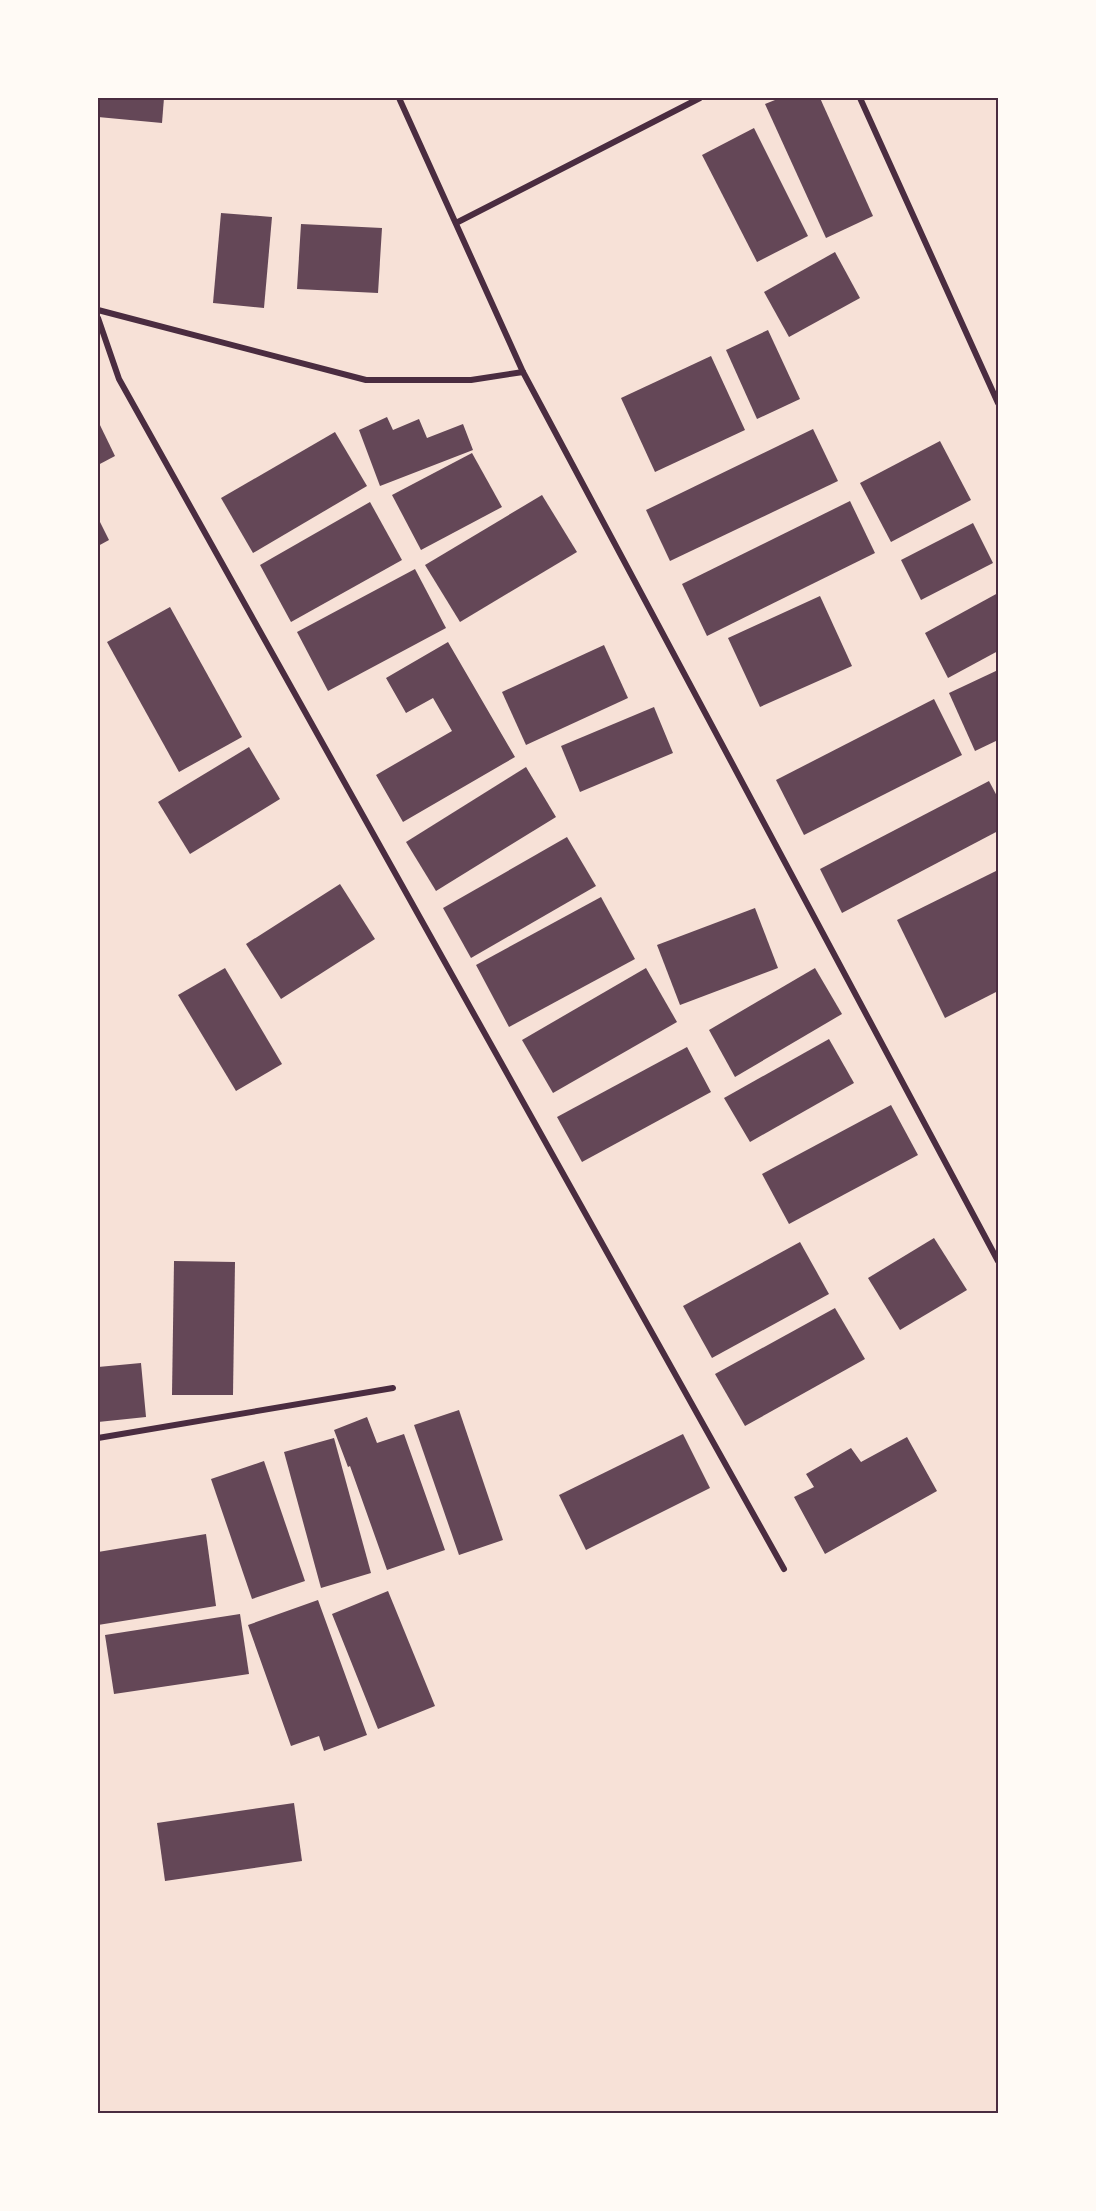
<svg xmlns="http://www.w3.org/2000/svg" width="1096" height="2211" font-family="Helvetica,sans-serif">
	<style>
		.building { fill: #644757 }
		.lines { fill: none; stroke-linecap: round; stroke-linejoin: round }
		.minor { stroke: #4a2c40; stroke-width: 6 }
		.neatline { fill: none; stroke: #4a2c40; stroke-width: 2 }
	</style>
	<rect width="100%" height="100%" fill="#f7e1d7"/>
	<g class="building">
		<path d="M98,98H164L162,123L98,117Z"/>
		<path d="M780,98H820L873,216L826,238L765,104Z"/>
		<path d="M754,128L808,236L757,262L702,155Z"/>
		<path d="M221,213L272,217L264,308L213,303Z"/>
		<path d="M301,224L382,228L378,293L297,289Z"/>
		<path d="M835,252L860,298L789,337L764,292Z"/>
		<path d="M768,330L800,399L757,419L726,350Z"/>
		<path d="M711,356L745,430L655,472L621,398Z"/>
		<path d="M387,417L393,430L419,419L427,438L463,424L473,450L380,486L359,430Z"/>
		<path d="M98,421L115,456L98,465Z"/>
		<path d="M813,429L838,481L670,561L646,510Z"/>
		<path d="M335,432L367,486L253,553L221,498Z"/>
		<path d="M940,441L971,500L891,542L860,483Z"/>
		<path d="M472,453L502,507L421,550L392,495Z"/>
		<path d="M542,495L577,552L460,622L425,565Z"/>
		<path d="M850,501L875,553L707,636L682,584Z"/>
		<path d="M370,502L402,560L291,622L260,565Z"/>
		<path d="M98,518L109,540L98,546Z"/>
		<path d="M973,523L993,563L921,600L901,560Z"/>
		<path d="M415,569L446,628L328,691L297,632Z"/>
		<path d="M998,593V651L948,678L925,633Z"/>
		<path d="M820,596L852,666L760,707L728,638Z"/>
		<path d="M170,607L242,737L179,772L107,642Z"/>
		<path d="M448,642L515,757L403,822L376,775L452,731L433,698L406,713L386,678Z"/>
		<path d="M604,645L628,698L526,745L502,692Z"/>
		<path d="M998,670V740L975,751L949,693Z"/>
		<path d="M934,699L962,755L804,835L776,780Z"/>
		<path d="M654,707L673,753L580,792L561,746Z"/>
		<path d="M249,747L280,799L190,854L158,802Z"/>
		<path d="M526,767L556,817L436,891L406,842Z"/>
		<path d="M989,781L998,798V831L842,913L820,869Z"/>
		<path d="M567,837L596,886L471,958L443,908Z"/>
		<path d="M998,870V991L945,1018L897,920Z"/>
		<path d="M340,884L375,939L281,999L246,944Z"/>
		<path d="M601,897L635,959L509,1027L476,965Z"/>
		<path d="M755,908L778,968L680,1005L657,945Z"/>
		<path d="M225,968L282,1064L236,1091L178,995Z"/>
		<path d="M646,968L677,1022L553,1093L522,1040Z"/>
		<path d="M815,968L842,1014L735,1077L709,1030Z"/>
		<path d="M829,1039L854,1083L750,1142L724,1098Z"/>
		<path d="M687,1047L711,1092L582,1162L557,1117Z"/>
		<path d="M891,1105L918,1155L789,1224L762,1174Z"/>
		<path d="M934,1238L967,1290L900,1330L868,1278Z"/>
		<path d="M800,1242L829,1294L712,1358L683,1306Z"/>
		<path d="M174,1261L235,1262L233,1395H172Z"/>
		<path d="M835,1308L865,1359L745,1426L715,1374Z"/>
		<path d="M141,1363L146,1417L98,1422V1367Z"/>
		<path d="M459,1410L503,1540L459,1555L414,1425Z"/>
		<path d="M367,1417L377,1443L404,1434L445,1550L387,1570L350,1466L348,1467L334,1430Z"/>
		<path d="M683,1434L710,1488L586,1550L559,1495Z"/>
		<path d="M907,1437L937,1491L825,1554L794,1497L814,1487L806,1474L851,1448L861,1462Z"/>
		<path d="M334,1438L371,1573L321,1588L284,1452Z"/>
		<path d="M264,1461L305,1581L252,1599L211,1479Z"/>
		<path d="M206,1534L216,1606L98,1625V1552Z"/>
		<path d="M388,1591L435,1706L378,1729L332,1614Z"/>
		<path d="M318,1600L367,1735L324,1751L319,1736L291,1746L248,1625Z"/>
		<path d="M240,1614L249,1674L114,1694L105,1635Z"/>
		<path d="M294,1803L302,1861L165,1881L157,1823Z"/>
	</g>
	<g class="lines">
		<g class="minor">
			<path d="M399,98L523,372L998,1261"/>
			<path d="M860,98L998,403"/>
			<path d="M456,223L700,98"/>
			<path d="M98,310L366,380H471L523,372"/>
			<path d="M98,318L119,379L784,1569"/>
			<path d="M98,1438L393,1388"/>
		</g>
	</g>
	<rect width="1096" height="2211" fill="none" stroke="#fffaf5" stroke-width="198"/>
	<rect x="99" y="99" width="898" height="2013" class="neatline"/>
</svg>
